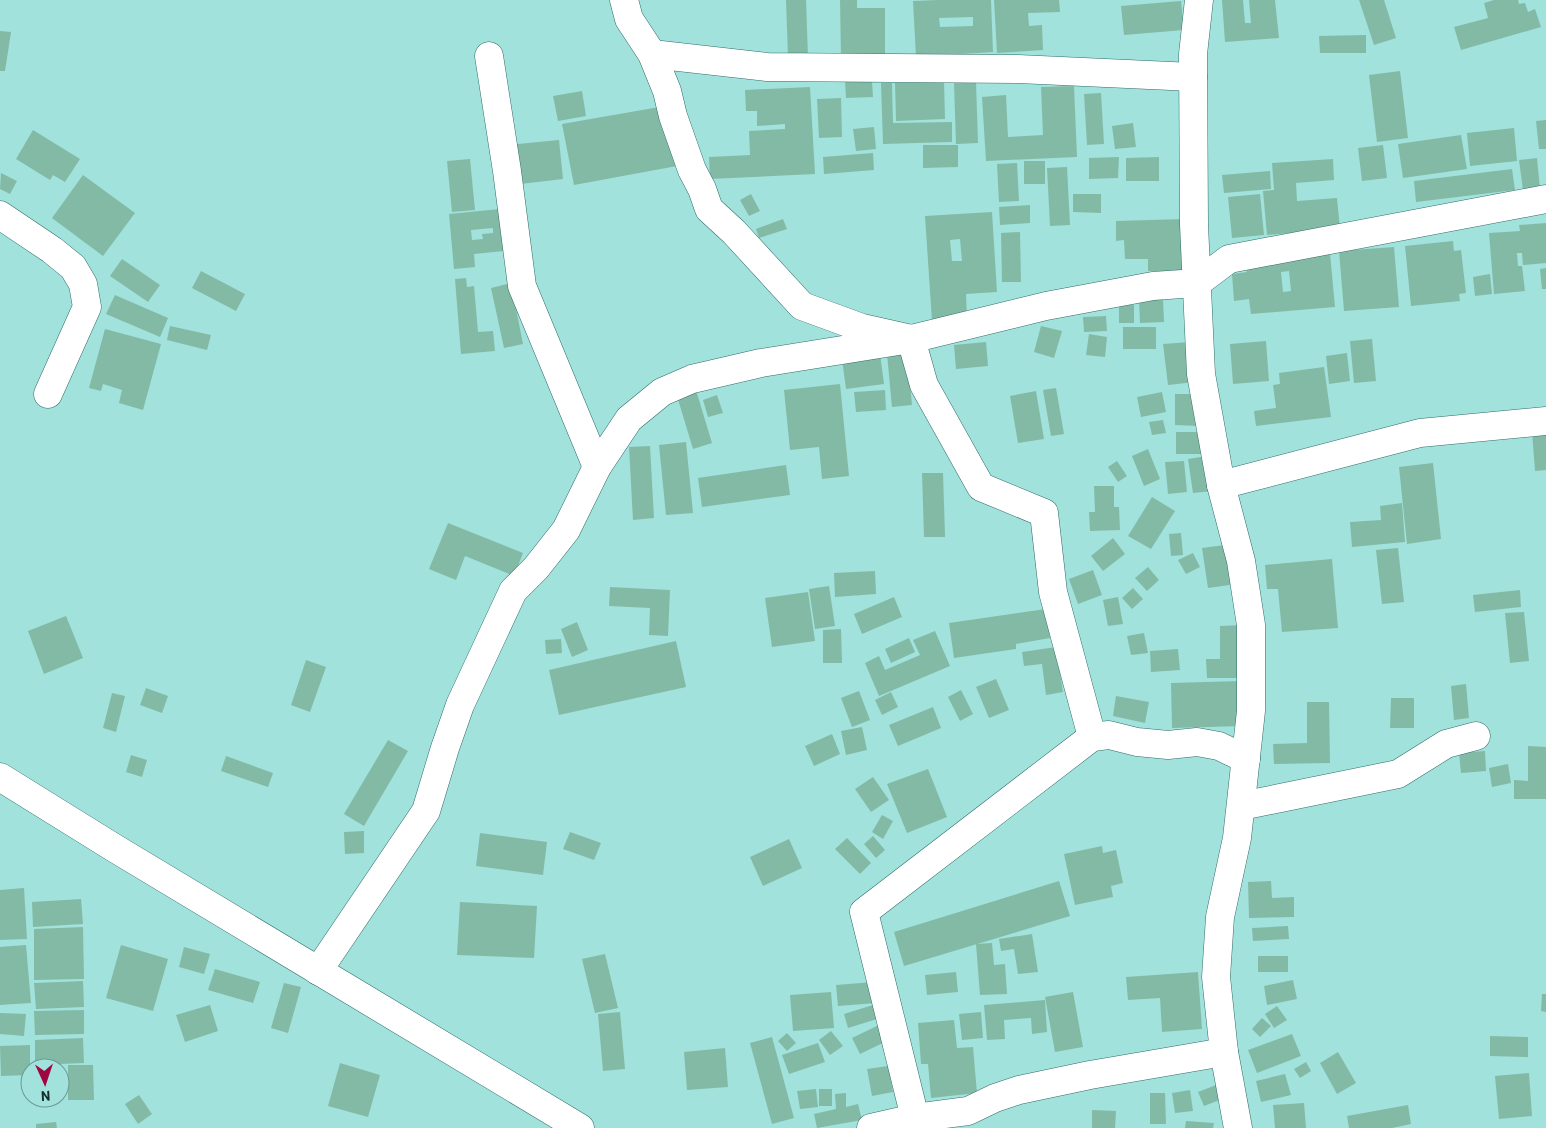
<svg xmlns="http://www.w3.org/2000/svg" width="1546" height="1128" font-family="Barlow,sans-serif">
	<style>
		.building { fill: #83baa5; fill-rule: evenodd }
		.lines { fill: none; stroke-linecap: round; stroke-linejoin: round }
		.minor-casing { stroke: #2e6d68; stroke-width: 29 }
		.highway-casing { stroke: #2e6d68; stroke-width: 29 }
		.minor { stroke: #fff; stroke-width: 28 }
		.highway { stroke: #fff; stroke-width: 28 }
	</style>
	<rect width="100%" height="100%" fill="#a2e2dc"/>
	<g class="building">
		<path d="M786,0H806L808,57H788Z"/>
		<path d="M840,0H857V8H885V58H841Z"/>
		<path d="M938,0H991L993,52L916,57L913,1ZM973,17V26L940,27L939,18Z"/>
		<path d="M994,0H1059L1060,12L1028,13L1029,26L1042,25L1043,50L997,53Z"/>
		<path d="M1222,0H1243L1245,23H1251L1249,0H1275L1279,38L1225,42Z"/>
		<path d="M1359,0H1384L1396,38L1374,45Z"/>
		<path d="M1494,0H1518L1519,4L1525,3L1528,12L1535,9L1541,27L1461,50L1454,27L1488,18L1484,3Z"/>
		<path d="M1181,1L1184,30L1124,35L1121,6Z"/>
		<path d="M0,31L11,32L5,71H0Z"/>
		<path d="M1366,35V53H1320L1319,36Z"/>
		<path d="M1400,71L1408,138L1377,142L1369,75Z"/>
		<path d="M845,81H872L873,97L846,98Z"/>
		<path d="M944,82L945,119L896,121L895,83Z"/>
		<path d="M976,82L978,143L956,144L954,83Z"/>
		<path d="M881,83H892L893,123L952,122V142L883,144Z"/>
		<path d="M1074,86L1077,157L986,161L982,97L1006,95L1008,137L1043,135L1041,87Z"/>
		<path d="M810,87L815,174L710,179L709,157L750,155L749,131L785,129V124L757,126V111H746L745,90Z"/>
		<path d="M582,91L586,116L558,121L553,96Z"/>
		<path d="M1101,93L1104,144L1087,145L1084,94Z"/>
		<path d="M841,98L842,137L819,138L817,99Z"/>
		<path d="M665,106L677,166L574,185L562,124Z"/>
		<path d="M1546,120V149H1539L1536,121Z"/>
		<path d="M1133,123L1136,147L1115,149L1112,126Z"/>
		<path d="M874,127L876,149L856,151L853,129Z"/>
		<path d="M1514,128L1517,161L1470,166L1467,133Z"/>
		<path d="M33,130L80,159L65,182L53,175L50,180L16,159Z"/>
		<path d="M1461,135L1467,169L1403,178L1398,144Z"/>
		<path d="M559,140L563,179L512,185L507,145Z"/>
		<path d="M923,145H958V167L923,168Z"/>
		<path d="M1383,145L1387,178L1362,181L1358,148Z"/>
		<path d="M873,153L874,170L824,174L823,157Z"/>
		<path d="M1119,157L1118,178L1089,179V158Z"/>
		<path d="M1159,157V181H1126V158Z"/>
		<path d="M1537,158L1540,189L1523,190L1519,160Z"/>
		<path d="M470,159L475,210L452,212L447,161Z"/>
		<path d="M1333,159L1334,180L1296,183L1297,201L1337,198L1340,229L1267,235L1263,191L1274,190L1272,163Z"/>
		<rect x="1024" y="161" width="21" height="23"/>
		<path d="M1017,163L1019,201L999,202L997,164Z"/>
		<path d="M1067,167L1070,225L1050,226L1047,168Z"/>
		<path d="M1512,169L1515,190L1416,202L1414,181Z"/>
		<path d="M1270,171L1271,189L1224,193L1222,175Z"/>
		<path d="M1,173L17,181L10,194L0,189Z"/>
		<path d="M83,175L135,213L103,256L52,218Z"/>
		<path d="M751,194L760,211L749,216L740,200Z"/>
		<path d="M1073,194H1101V213L1073,212Z"/>
		<path d="M1260,194L1264,235L1232,238L1228,197Z"/>
		<path d="M1030,205V223L1000,225L999,207Z"/>
		<path d="M500,209L504,251L474,254L475,267L454,269L449,214ZM493,228V233L482,234L483,239L472,240L471,230Z"/>
		<path d="M992,212L997,292L966,294L967,319L932,321L925,216ZM960,239L962,261H952L950,240Z"/>
		<path d="M783,219L787,229L759,238L756,229Z"/>
		<path d="M1185,219L1186,271H1148V259H1125L1124,240L1116,241V221Z"/>
		<path d="M1546,223V263L1523,265L1522,253H1517L1518,266H1522L1525,291L1494,294L1489,233L1520,231L1519,225Z"/>
		<path d="M1020,232L1021,282H1002L1001,233Z"/>
		<path d="M1453,241L1454,251L1461,250L1466,293L1459,294L1460,301L1411,306L1405,246Z"/>
		<path d="M1394,247L1399,307L1344,311L1339,251Z"/>
		<path d="M1330,253L1335,307L1251,314L1249,299L1234,301L1232,274L1247,272L1246,261ZM1289,271L1291,291L1283,292L1281,272Z"/>
		<path d="M122,259L160,285L148,302L110,276Z"/>
		<path d="M1546,268V289H1542L1540,269Z"/>
		<path d="M201,271L245,294L236,311L192,288Z"/>
		<path d="M1490,274L1492,294L1475,296L1473,277Z"/>
		<path d="M466,278L467,287L474,286L478,332L493,331L495,351L461,354L455,279Z"/>
		<path d="M511,283L523,344L504,348L491,288Z"/>
		<path d="M115,295L168,318L160,337L106,314Z"/>
		<path d="M1163,299L1164,322L1140,323L1139,300Z"/>
		<rect x="1119" y="305" width="15" height="18"/>
		<path d="M1106,316L1107,331L1084,332L1083,317Z"/>
		<path d="M170,326L211,335L207,350L167,340Z"/>
		<path d="M1041,326L1062,331L1054,358L1034,352Z"/>
		<rect x="1123" y="327" width="33" height="22"/>
		<path d="M105,329L161,344L143,410L119,403L122,390L103,384L101,391L89,388Z"/>
		<path d="M1089,334L1107,337L1105,357L1086,355Z"/>
		<path d="M1372,339L1376,381L1354,383L1350,341Z"/>
		<path d="M1266,341L1269,381L1233,384L1230,344Z"/>
		<path d="M986,342L988,366L956,369L954,345Z"/>
		<path d="M1190,342L1195,382L1168,385L1163,344Z"/>
		<path d="M907,352L912,405L892,407L887,354Z"/>
		<path d="M1347,353L1350,381L1329,384L1326,356Z"/>
		<path d="M880,354L884,384L846,389L842,359Z"/>
		<path d="M1324,367L1331,417L1256,426L1254,411L1276,408L1273,385L1280,384L1279,373Z"/>
		<path d="M840,384L849,476L822,479L819,447L790,450L784,390Z"/>
		<path d="M1056,388L1064,434L1051,436L1043,390Z"/>
		<path d="M696,390L712,443L693,449L677,396Z"/>
		<path d="M885,390L886,410L856,412L854,392Z"/>
		<path d="M1036,391L1044,439L1018,443L1010,396Z"/>
		<path d="M1162,392L1166,412L1141,417L1137,397Z"/>
		<path d="M1175,394H1198V426L1175,425Z"/>
		<path d="M717,395L723,413L708,417L703,400Z"/>
		<path d="M1163,420L1166,433L1152,435L1149,422Z"/>
		<path d="M1546,431V470L1535,471L1532,432Z"/>
		<rect x="1176" y="432" width="29" height="22"/>
		<path d="M686,442L693,513L666,515L659,445Z"/>
		<path d="M650,446L654,518L633,520L629,447Z"/>
		<path d="M1148,449L1160,479L1144,486L1132,456Z"/>
		<path d="M1207,456L1212,491L1193,493L1188,459Z"/>
		<path d="M1117,461L1127,476L1118,482L1108,467Z"/>
		<path d="M1184,461L1187,492L1168,494L1165,462Z"/>
		<path d="M1433,463L1441,539L1407,544L1399,467Z"/>
		<path d="M786,465L790,495L702,507L698,478Z"/>
		<path d="M922,473H943L945,537H924Z"/>
		<path d="M1094,486H1114V507H1119L1120,530L1090,531L1089,512H1095Z"/>
		<path d="M1152,497L1175,511L1151,549L1128,536Z"/>
		<path d="M1402,503L1405,542L1352,547L1350,522L1381,520L1380,506Z"/>
		<path d="M448,523L523,553L514,576L465,556L456,580L429,569Z"/>
		<path d="M1181,533L1183,555L1171,556L1169,534Z"/>
		<path d="M1113,538L1125,554L1103,571L1091,556Z"/>
		<path d="M1232,544L1237,584L1208,588L1202,548Z"/>
		<path d="M1398,548L1404,602L1382,604L1376,550Z"/>
		<path d="M1193,553L1200,567L1186,574L1178,560Z"/>
		<path d="M1332,559L1338,628L1282,632L1278,589H1267L1265,565Z"/>
		<path d="M1148,567L1159,580L1147,591L1135,578Z"/>
		<path d="M1093,570L1102,595L1078,604L1069,579Z"/>
		<path d="M875,571L876,594L835,597L834,573Z"/>
		<path d="M829,586L835,626L815,629L809,589Z"/>
		<path d="M610,587L670,590L668,636L649,635L650,608L609,606Z"/>
		<path d="M1133,588L1143,599L1132,609L1122,598Z"/>
		<path d="M1520,590L1521,607L1475,612L1473,595Z"/>
		<path d="M808,592L815,641L772,647L765,598Z"/>
		<path d="M894,597L902,617L862,634L854,614Z"/>
		<path d="M1118,597L1123,624L1108,626L1103,600Z"/>
		<path d="M1046,609L1050,638L1016,644V649L954,658L949,623Z"/>
		<path d="M1524,612L1529,661L1510,663L1505,613Z"/>
		<path d="M66,616L83,658L44,674L28,631Z"/>
		<path d="M577,622L588,650L572,657L561,629Z"/>
		<path d="M1242,625L1243,678H1207L1206,659H1220V626Z"/>
		<path d="M841,629L842,663H823V630Z"/>
		<path d="M935,631L950,666L879,696L865,663L879,656L885,670L920,655L913,640Z"/>
		<path d="M1144,633L1148,653L1131,655L1127,636Z"/>
		<path d="M909,638L915,652L891,663L885,649Z"/>
		<path d="M561,639L562,653L546,654L545,640Z"/>
		<path d="M676,641L686,687L559,715L549,670Z"/>
		<path d="M1056,647L1063,692L1046,695L1042,664L1024,666L1022,652Z"/>
		<path d="M1178,649L1180,670L1151,672L1150,651Z"/>
		<path d="M306,660L326,667L310,712L291,705Z"/>
		<path d="M996,679L1009,710L989,718L976,687Z"/>
		<path d="M1241,681L1242,726L1172,728L1171,683Z"/>
		<path d="M1466,684L1469,718L1454,720L1451,686Z"/>
		<path d="M146,688L168,696L162,713L140,705Z"/>
		<path d="M961,690L973,714L960,721L948,697Z"/>
		<path d="M859,691L870,720L852,727L841,698Z"/>
		<path d="M891,692L898,707L882,715L875,700Z"/>
		<path d="M112,693L125,696L116,732L103,728Z"/>
		<path d="M1116,696L1149,702L1145,723L1113,716Z"/>
		<path d="M1391,698H1414V728H1390Z"/>
		<path d="M1307,702H1329L1330,763L1274,764L1273,744L1307,743Z"/>
		<path d="M933,707L941,728L898,746L889,725Z"/>
		<path d="M862,727L867,750L846,755L841,731Z"/>
		<path d="M832,734L840,754L814,766L805,746Z"/>
		<path d="M388,740L408,751L364,826L344,814Z"/>
		<path d="M1528,746L1546,747V799H1514V780L1528,781Z"/>
		<path d="M1485,751L1486,771L1461,773L1459,753Z"/>
		<path d="M131,755L147,760L142,777L126,772Z"/>
		<path d="M226,756L273,773L268,787L221,771Z"/>
		<path d="M1508,764L1511,783L1492,787L1489,768Z"/>
		<path d="M928,769L947,817L907,833L887,784Z"/>
		<path d="M873,777L889,800L871,812L855,789Z"/>
		<path d="M882,815L893,821L883,839L872,832Z"/>
		<path d="M364,831V853L345,854L344,832Z"/>
		<path d="M570,832L601,843L594,860L563,849Z"/>
		<path d="M480,833L547,842L543,875L476,866Z"/>
		<path d="M873,836L885,850L876,858L864,844Z"/>
		<path d="M847,838L871,863L860,874L835,849Z"/>
		<path d="M789,839L802,868L763,886L750,857Z"/>
		<path d="M1102,846L1103,853L1116,850L1123,883L1111,886L1113,897L1075,905L1064,854Z"/>
		<path d="M1059,881L1070,916L904,966L894,932Z"/>
		<path d="M1271,881L1272,898L1294,897V917L1249,918L1248,882Z"/>
		<path d="M24,888L27,939L0,940V890Z"/>
		<path d="M81,899L83,924L33,927L32,902Z"/>
		<path d="M460,902L537,906L534,958L457,955Z"/>
		<path d="M1288,926L1289,939L1253,941L1252,928Z"/>
		<path d="M83,927L84,979L34,980V929Z"/>
		<path d="M1032,934L1038,972L1018,974L1014,949L1001,951L999,939Z"/>
		<path d="M992,943L994,965L1005,964L1007,994L980,995L976,944Z"/>
		<path d="M26,945L31,1003L0,1005V947Z"/>
		<path d="M121,945L168,959L153,1011L106,998Z"/>
		<path d="M184,947L210,954L204,974L179,967Z"/>
		<path d="M605,954L618,1008L595,1013L582,959Z"/>
		<rect x="1258" y="956" width="30" height="16"/>
		<path d="M215,969L260,982L253,1003L208,990Z"/>
		<path d="M956,972L958,992L927,995L925,975Z"/>
		<path d="M1198,972L1202,1029L1162,1032L1160,998L1128,1000L1126,977Z"/>
		<path d="M1293,980L1297,999L1267,1005L1264,986Z"/>
		<path d="M83,981L84,1007L36,1009L34,983Z"/>
		<path d="M874,982L876,1003L838,1006L836,985Z"/>
		<path d="M284,983L301,987L288,1033L271,1028Z"/>
		<path d="M831,992L834,1028L793,1031L790,995Z"/>
		<path d="M1073,992L1083,1047L1055,1052L1045,997Z"/>
		<path d="M1542,994H1546V1012L1541,1011Z"/>
		<path d="M1045,1000L1047,1032L1032,1034L1031,1018L1004,1020L1005,1039L987,1040L984,1005Z"/>
		<path d="M210,1005L218,1031L185,1042L176,1015Z"/>
		<path d="M873,1005L877,1019L848,1028L844,1014Z"/>
		<path d="M1277,1006L1287,1020L1274,1028L1265,1014Z"/>
		<path d="M84,1010V1034L35,1035L34,1011Z"/>
		<path d="M620,1012L625,1069L603,1071L598,1014Z"/>
		<path d="M981,1012L983,1038L962,1040L959,1014Z"/>
		<path d="M0,1013L26,1014L24,1036L0,1034Z"/>
		<path d="M1262,1018L1271,1026L1260,1037L1252,1029Z"/>
		<path d="M954,1020L957,1048L973,1047L977,1093L931,1098L928,1064H921L918,1023Z"/>
		<path d="M883,1023L891,1039L860,1054L852,1038Z"/>
		<path d="M831,1031L843,1046L830,1055L819,1040Z"/>
		<path d="M787,1033L796,1043L787,1051L778,1041Z"/>
		<path d="M1292,1034L1301,1056L1257,1073L1248,1050Z"/>
		<path d="M1490,1036L1528,1037V1057L1490,1056Z"/>
		<path d="M772,1037L794,1118L772,1124L750,1043Z"/>
		<path d="M83,1038L84,1063L35,1065V1040Z"/>
		<path d="M818,1043L825,1062L789,1074L782,1055Z"/>
		<path d="M30,1045V1075L1,1076L0,1046Z"/>
		<path d="M725,1048L728,1087L687,1090L684,1052Z"/>
		<path d="M1338,1052L1356,1083L1337,1094L1320,1063Z"/>
		<path d="M1306,1062L1311,1071L1300,1078L1294,1069Z"/>
		<path d="M340,1063L380,1075L368,1117L328,1106Z"/>
		<path d="M68,1065H93L94,1100H68Z"/>
		<path d="M888,1066L893,1092L872,1096L867,1069Z"/>
		<path d="M1529,1073L1532,1116L1499,1119L1495,1076Z"/>
		<path d="M1285,1074L1291,1095L1261,1102L1256,1081Z"/>
		<path d="M1224,1082L1230,1096L1204,1106L1198,1092Z"/>
		<path d="M816,1089L818,1107L800,1109L797,1091Z"/>
		<rect x="819" y="1089" width="13" height="17"/>
		<path d="M1190,1090L1193,1111L1175,1113L1172,1093Z"/>
		<path d="M846,1093V1107L858,1104L862,1120L817,1128L814,1114L836,1109L835,1094Z"/>
		<path d="M1150,1093H1165L1166,1124H1150Z"/>
		<path d="M139,1095L152,1114L138,1124L125,1104Z"/>
		<path d="M1304,1103L1306,1128H1275L1273,1105Z"/>
		<path d="M1408,1105L1411,1124L1392,1128H1349L1347,1116Z"/>
		<path d="M1092,1110L1116,1111L1115,1128H1092Z"/>
		<path d="M1186,1121L1214,1123L1213,1128H1185Z"/>
		<path d="M56,1122L57,1128H36V1124Z"/>
	</g>
	<g class="lines">
		<g class="minor-casing">
			<g id="minor">
				<path d="M624,0L629,19L652,54L667,91L673,116L692,170L702,189L709,209L734,232L802,306L862,328L911,339L924,385L981,487L1044,513L1053,592L1092,737L1109,735L1137,742L1168,745L1197,742L1219,746L1246,759"/>
				<path d="M1199,0L1193,54L1194,225L1201,374L1221,485L1241,561L1251,625V711L1237,838L1220,917L1216,977L1224,1052L1238,1128"/>
				<path d="M652,54L767,67L1018,69L1193,77"/>
				<path d="M489,56L507,171L522,286L597,467"/>
				<path d="M0,215L52,250L73,267L83,284L87,307L48,394"/>
				<path d="M1221,485L1420,433L1546,421"/>
				<path d="M1241,806L1398,774L1446,744L1476,736"/>
				<path d="M318,971L426,811L445,748L460,705L513,591L536,568L566,530L597,467L629,419L662,392L692,379L761,363L911,339L1046,306L1153,286L1197,283L1229,259L1546,199"/>
				<path d="M915,1118L864,912L1092,737"/>
				<path d="M871,1128L915,1118L968,1111L995,1098L1019,1090L1090,1075L1224,1052"/>
			</g>
		</g>
		<g class="highway-casing">
			<path id="highway" d="M0,777L116,849L580,1128"/>
		</g>
		<use href="#minor" class="minor"/>
		<use href="#highway" class="highway"/>
	</g>
	<g transform="translate(45 1083) rotate(177)"><circle r="24" fill="#a2e2dc" stroke="#699a96"/>
	<path d="M0-4L9 19L0 12L-9 19Z" fill="#a10541"/>
	<text y="-8" font-size="14" font-weight="bold" text-anchor="middle" fill="#142e2c">N</text>
	</g>
</svg>
